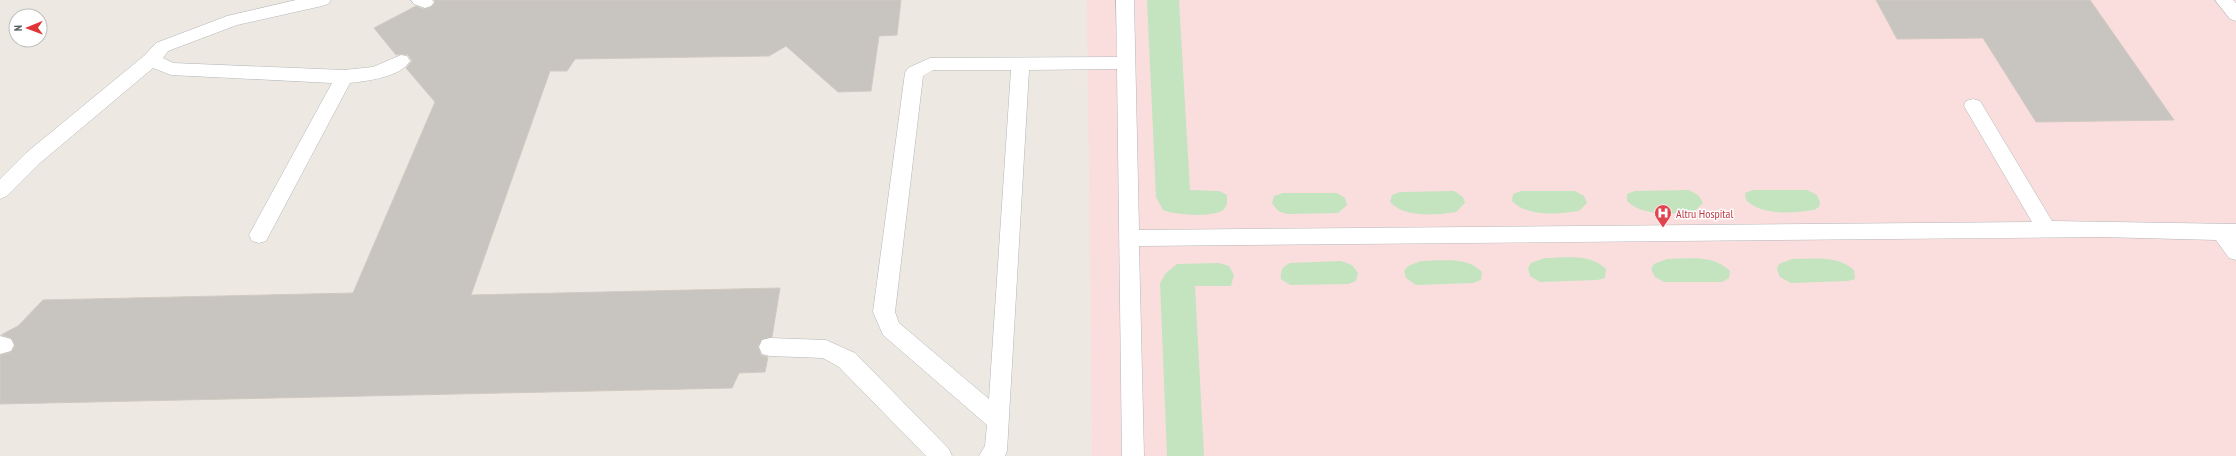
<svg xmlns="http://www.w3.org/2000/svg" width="2236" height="456" font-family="'PT Sans Narrow',sans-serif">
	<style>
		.medical { fill: #fadede }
		.green { fill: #c3e4bf }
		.building { fill: #c8c4bf; stroke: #d1cac1 }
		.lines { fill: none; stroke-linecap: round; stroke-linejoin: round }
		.service-casing { stroke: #b3b6b9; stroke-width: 1 }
		.service { fill: #fff; fill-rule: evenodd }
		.labels { text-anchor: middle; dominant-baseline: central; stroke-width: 3; stroke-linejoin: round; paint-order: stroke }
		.health-label { font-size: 12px; fill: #be3a42; stroke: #fff; text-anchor: start }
	</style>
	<rect width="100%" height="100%" fill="#ede9e2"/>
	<path class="medical" d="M1087,0H2236V456H1092Z"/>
	<g class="green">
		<path d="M1147,0H1179L1190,190L1219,191L1227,195C1227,201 1228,206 1223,210C1212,218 1175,215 1163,210L1156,197Z"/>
		<path d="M1689,190L1699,196L1703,203L1695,211C1674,214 1643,217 1627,201V194L1635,191Z"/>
		<path d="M1753,190H1807L1817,195L1820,202L1819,207L1814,210C1792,213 1762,216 1746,200L1745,193Z"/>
		<path d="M1454,191L1463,197L1465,203L1456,212C1435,215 1405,218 1390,202L1392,195L1400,192Z"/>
		<path d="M1521,191H1575L1584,196L1587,203L1579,211C1558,214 1527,217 1512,201L1513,194Z"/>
		<path d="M1283,193H1337L1345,198L1347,205L1338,213L1287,214L1278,211L1272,203L1274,196Z"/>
		<path d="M1545,258C1566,258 1590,253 1606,269L1605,278L1597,280L1540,282L1530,276L1528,268L1531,263Z"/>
		<path d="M1667,259C1690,259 1712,254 1730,271L1729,278L1722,282H1664L1655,277L1651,269L1654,264Z"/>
		<path d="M1792,259C1814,259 1837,255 1854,270L1855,279L1848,281L1791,283L1780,277L1777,269L1779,264Z"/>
		<path d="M1341,261L1352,265L1358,273L1356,281L1348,284L1290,285L1281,279C1280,271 1282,267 1290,263Z"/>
		<path d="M1421,261C1443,261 1467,256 1482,272L1481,280L1473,283L1416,285L1406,278L1404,271L1408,266Z"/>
		<path d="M1219,263L1229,266L1234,275L1231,286H1195L1204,456H1167L1160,283L1166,273L1177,264Z"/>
	</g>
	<g class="building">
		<path d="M434,0H901L897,35L879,36L871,91L838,92L786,46L769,56L575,59L567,71H550L471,295L780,288L772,337L762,339L758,346L761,355L768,357L765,372L739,373L732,388L0,404V355L11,352L15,346L11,338L1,335L18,326L43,300L353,293L435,102L406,68L412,61L408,55L401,54L396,55L374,28L416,6L424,9L431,7L435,3Z"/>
		<path d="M1876,0H2090L2174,120L2036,122L1983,38L1897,39Z"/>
	</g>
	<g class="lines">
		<g class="service-casing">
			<g id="service">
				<path d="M296,0H331L328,4L322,6L237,25L168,51L163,58L173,63L344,70L373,67L401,55L407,56L410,61C401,77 367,81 350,83L266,241L259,243L252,241L249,235L332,83L171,75L153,68L40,163L7,196L0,199V179L26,153L145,55L156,43L227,16Z"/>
				<path d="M411,0H432L434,2L431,6L425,8L414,4Z"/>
				<path d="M1116,0H1134L1139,230L2032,222L1964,106L1966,101L1973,99L1980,101L2052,221L2236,224V260L2229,258L2216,240L2101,237L1139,246L1144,456H1122L1117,69L1029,70L1007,451L1005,456H979L985,446L987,425L883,335L873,312L905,73L908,68L930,58L1117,57ZM933,70H1011L989,399L899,323L895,312L923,76Z"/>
				<path d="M2215,0H2233L2236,3V21L2230,19Z"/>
				<path d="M0,336L11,339L14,345L11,351L0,354Z"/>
				<path d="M770,338L826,340L855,353L949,449L952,456H926L839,367L823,358L770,356L762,354L759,347L762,340Z"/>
			</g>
		</g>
		<use href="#service" class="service"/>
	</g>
	<defs>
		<g id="hospital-pin" transform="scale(0.9)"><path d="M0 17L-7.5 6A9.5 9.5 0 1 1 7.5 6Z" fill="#e0444e" stroke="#fff"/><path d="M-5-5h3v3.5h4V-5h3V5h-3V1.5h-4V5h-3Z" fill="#fff"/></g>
	</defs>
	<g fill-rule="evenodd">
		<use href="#hospital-pin" x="1663" y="213"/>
	</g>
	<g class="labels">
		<g class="health-label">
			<text x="1676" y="213">Altru Hospital</text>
		</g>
	</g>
	<g transform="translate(28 28) rotate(269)"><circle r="19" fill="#ffffff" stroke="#bdbfc0"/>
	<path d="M0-3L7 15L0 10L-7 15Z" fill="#e13437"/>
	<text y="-6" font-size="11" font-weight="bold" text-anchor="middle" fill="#5b5f62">N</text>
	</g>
</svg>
